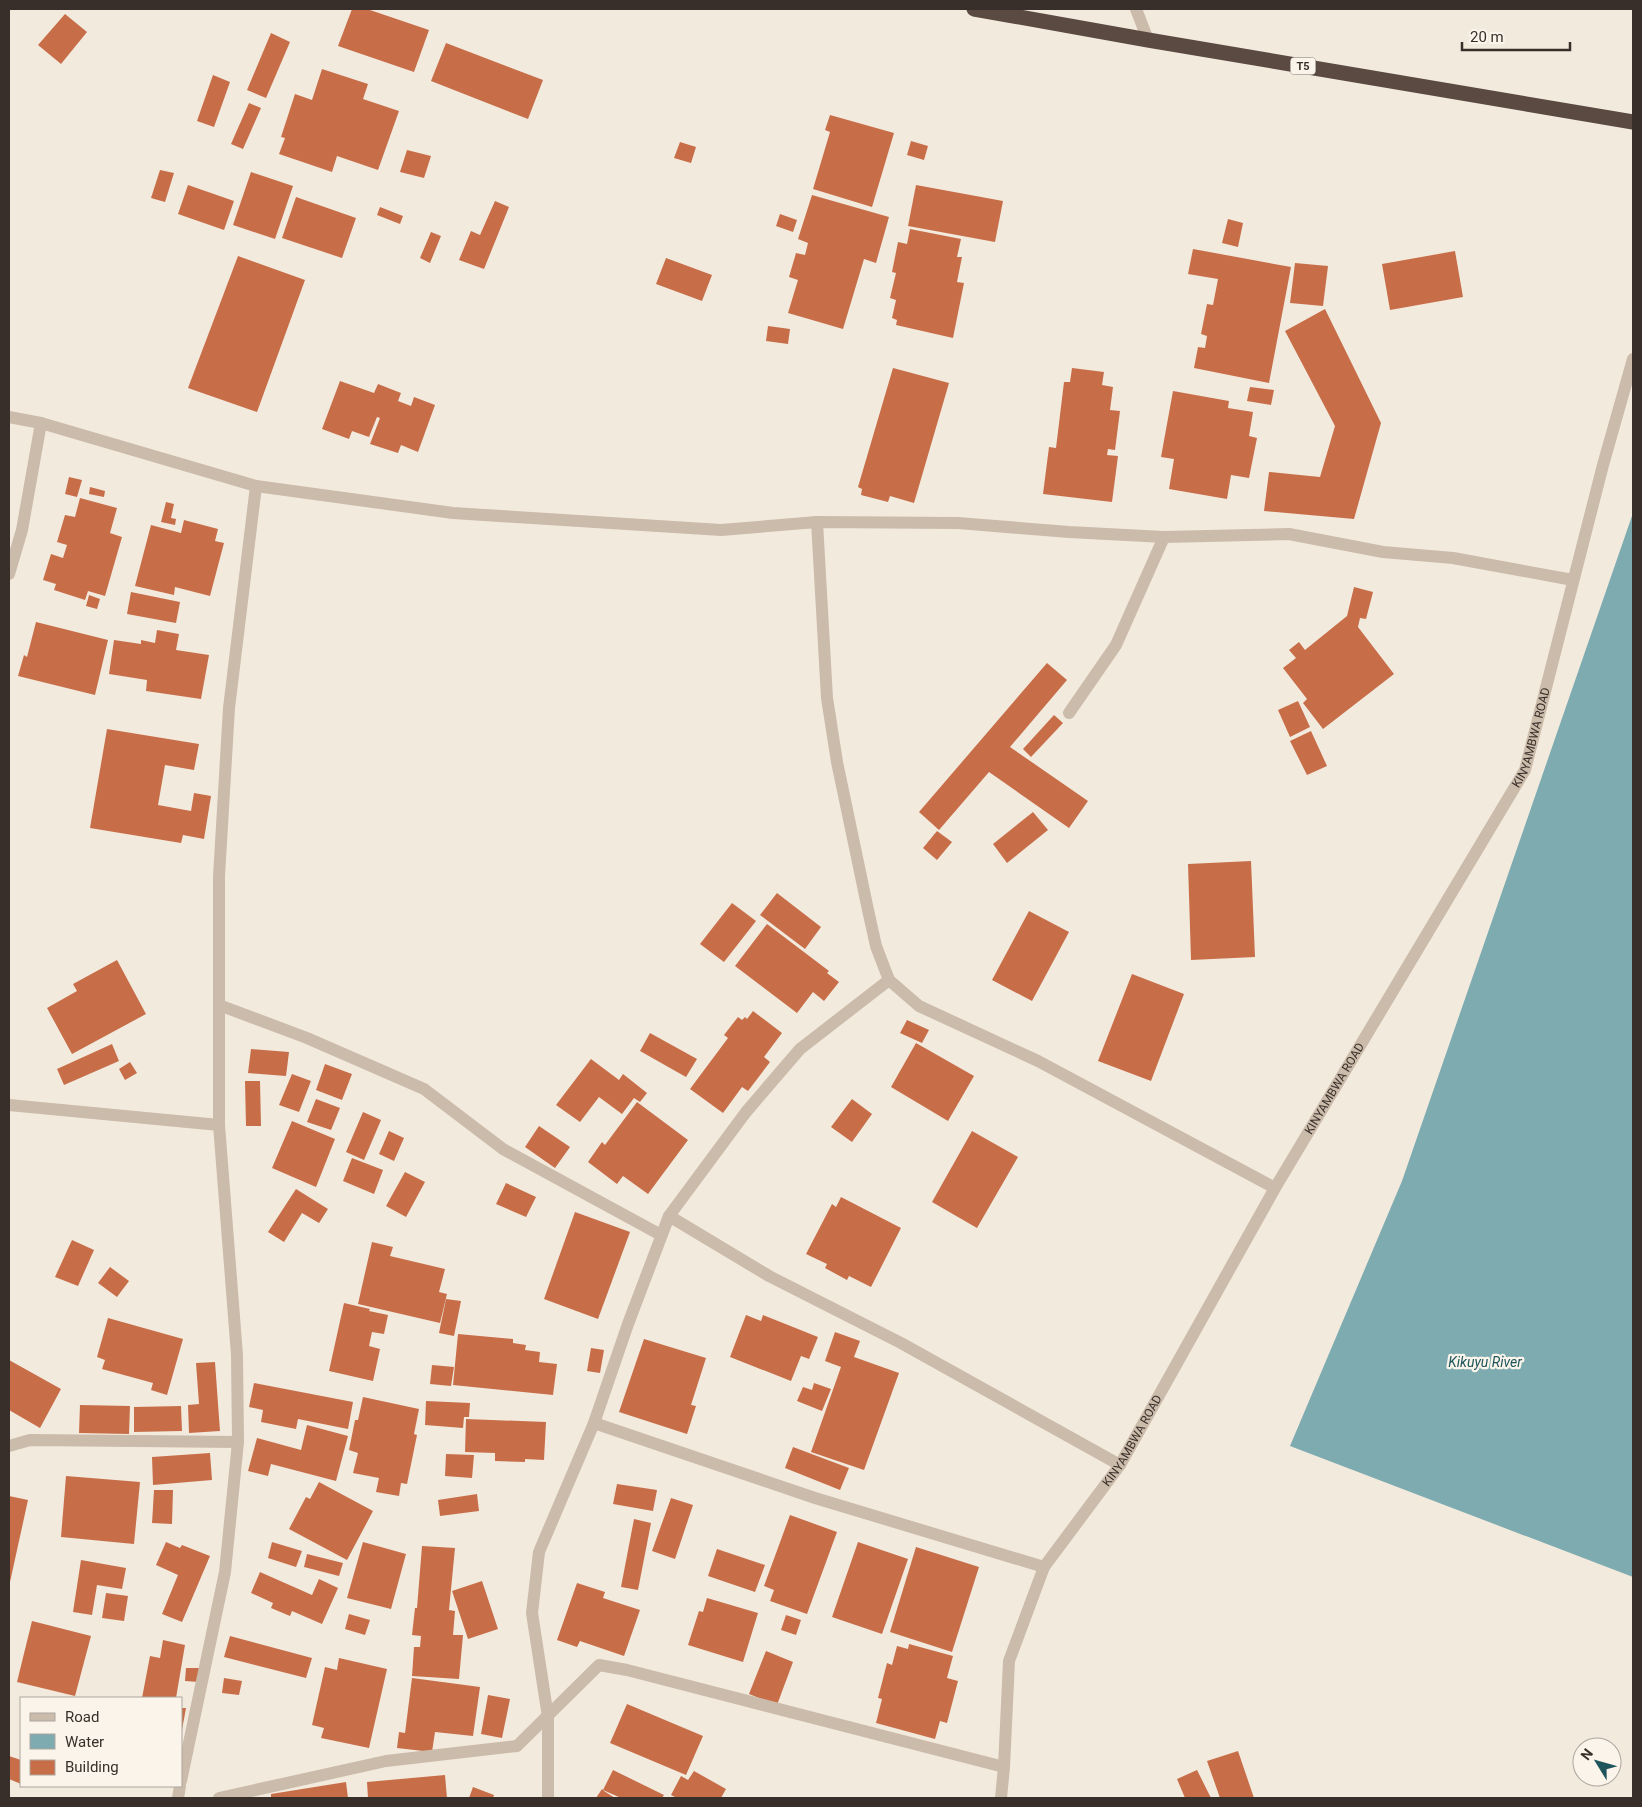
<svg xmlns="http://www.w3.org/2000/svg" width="1642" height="1807" font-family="Roboto,sans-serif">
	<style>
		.water { fill: #7dabb0 }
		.building { fill: #c76e49 }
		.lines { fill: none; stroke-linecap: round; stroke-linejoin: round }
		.minor { stroke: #cbbbaa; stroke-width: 12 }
		.highway { stroke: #5a4a41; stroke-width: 15 }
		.labels { text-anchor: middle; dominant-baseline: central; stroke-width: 4.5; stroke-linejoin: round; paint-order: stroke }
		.shield { fill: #faf4eb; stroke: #736a64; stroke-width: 1 }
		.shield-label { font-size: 11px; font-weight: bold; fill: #392f2a }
		.street-label { font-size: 12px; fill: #392f2a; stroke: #faf4eb }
		.water-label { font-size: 14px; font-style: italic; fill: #1e545b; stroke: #faf4eb }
	</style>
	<rect width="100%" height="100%" fill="#f3eade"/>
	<path class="water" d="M1633,513V1577L1290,1446L1402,1181Z"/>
	<g class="building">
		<path d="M352,9H367L429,30L414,72L338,46Z"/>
		<path d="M65,14L87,32L61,64L38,45Z"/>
		<path d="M271,33L290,42L266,98L247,90Z"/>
		<path d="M446,43L543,80L528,119L431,81Z"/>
		<path d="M322,69L368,84L363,99L399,111L378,170L337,156L332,172L279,154L285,138L281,137L295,94L312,100Z"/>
		<path d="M213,75L230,82L214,127L197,121Z"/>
		<path d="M249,103L261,108L243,149L231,144Z"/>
		<path d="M830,115L894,133L872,207L813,189L830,132L825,130Z"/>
		<path d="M911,141L928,146L924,160L907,155Z"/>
		<path d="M680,142L696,147L691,163L674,158Z"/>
		<path d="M407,150L431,156L424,178L400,172Z"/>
		<path d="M160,170L174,173L165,202L151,198Z"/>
		<path d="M251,172L293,186L275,239L233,225Z"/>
		<path d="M188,185L234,201L224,230L178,214Z"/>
		<path d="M916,185L1003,201L995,242L908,226Z"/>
		<path d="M812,195L889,217L876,263L864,259L843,329L788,313L798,280L789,277L796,253L805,255L808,243L798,239Z"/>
		<path d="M296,197L356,218L342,258L282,238Z"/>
		<path d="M495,201L509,207L484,269L459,260L471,231L480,235Z"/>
		<path d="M380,207L403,216L400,224L377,215Z"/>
		<path d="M780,214L797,220L793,232L776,226Z"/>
		<path d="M1228,219L1243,223L1238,247L1222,243Z"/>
		<path d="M910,229L961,239L957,257H962L957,282L964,283L953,338L896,325L897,320L892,318L896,300L890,298L896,273L892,272L898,242L907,244Z"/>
		<path d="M431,232L441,236L430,263L420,258Z"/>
		<path d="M1193,249L1291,267L1269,383L1194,368L1198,347L1205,348L1207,336L1201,334L1207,304L1213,305L1218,279L1188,274Z"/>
		<path d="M1455,251L1463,297L1390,310L1382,264Z"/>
		<path d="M238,256L305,280L257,412L188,388Z"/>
		<path d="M666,258L712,275L702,301L656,284Z"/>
		<path d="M1295,263L1328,266L1323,306L1290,303Z"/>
		<path d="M1325,309L1381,423L1354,519L1264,511L1269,472L1320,477L1335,426L1285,331Z"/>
		<path d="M768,326L790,329L788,344L766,341Z"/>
		<path d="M893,368L949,383L914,503L890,496L888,502L861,495L862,489L858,487Z"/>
		<path d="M1072,368L1104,372L1102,385L1113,387L1110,410L1120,411L1115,450L1108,449L1107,455L1118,456L1112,502L1043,494L1049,447L1056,448L1064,382H1070Z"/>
		<path d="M340,381L374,393L378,384L401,393L398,401L411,406L414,397L435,405L418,452L401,445L398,453L370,444L380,418L377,417L369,437L352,431L349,439L322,429Z"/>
		<path d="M1250,387L1274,390L1271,405L1247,401Z"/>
		<path d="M1173,391L1229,401L1228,408L1253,412L1249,436L1257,438L1249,478L1231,475L1227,499L1169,489L1174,459L1161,457Z"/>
		<path d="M69,477L82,480L77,497L65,494Z"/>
		<path d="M90,487L105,491L104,497L89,494Z"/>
		<path d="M80,498L117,508L110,533L122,537L105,596L88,591L85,600L54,590L56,584L43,580L51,554L63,558L67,545L57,542L65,515L75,517Z"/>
		<path d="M166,502L174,504L171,518L176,519L175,525L161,522Z"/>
		<path d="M184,520L218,529L215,541L224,543L210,596L175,587L174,595L135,586L151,525L181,533Z"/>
		<path d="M1354,587L1373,592L1366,619L1360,618L1358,627L1394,674L1323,729L1303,703L1307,699L1283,668L1296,658L1289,650L1299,642L1305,650L1347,616Z"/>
		<path d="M131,592L180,602L176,623L127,614Z"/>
		<path d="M89,595L100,599L97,609L86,606Z"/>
		<path d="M36,622L108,640L95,695L18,676L24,655L27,657Z"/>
		<path d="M157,630L179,634L176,650L209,655L201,699L146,691L147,680L109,674L114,640L141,644V640L155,643Z"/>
		<path d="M1047,663L1067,680L1010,747L1088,801L1069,828L989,772L939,830L919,812Z"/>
		<path d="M1298,701L1310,727L1290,737L1278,710Z"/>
		<path d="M1054,715L1063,723L1031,757L1023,749Z"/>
		<path d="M107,729L199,744L194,770L165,765L158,805L191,811L194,793L211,796L204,839L183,835L181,843L90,828Z"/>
		<path d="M1311,731L1327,766L1307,775L1290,741Z"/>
		<path d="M1033,812L1048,830L1007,863L993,844Z"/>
		<path d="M937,831L952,842L937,860L923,848Z"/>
		<path d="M1251,861L1255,957L1191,960L1188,864Z"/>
		<path d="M777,893L821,927L805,949L760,915Z"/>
		<path d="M732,903L756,921L724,962L700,944Z"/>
		<path d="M1029,911L1069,932L1032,1001L992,980Z"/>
		<path d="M767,924L829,971L827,973L839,982L824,1001L813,992L797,1013L735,966Z"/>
		<path d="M117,960L146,1014L72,1054L47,1008L77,991L73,984Z"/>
		<path d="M1132,974L1184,994L1151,1081L1098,1061Z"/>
		<path d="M753,1011L782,1033L764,1057L770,1062L748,1091L742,1087L723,1113L690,1089L728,1038L724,1035L738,1017L742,1020L745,1017L747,1019Z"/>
		<path d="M907,1020L929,1030L922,1043L900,1033Z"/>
		<path d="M650,1033L697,1059L686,1077L640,1051Z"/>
		<path d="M916,1043L974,1076L948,1121L891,1087Z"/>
		<path d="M112,1044L119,1061L64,1085L57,1069Z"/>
		<path d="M251,1049L289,1052L286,1076L248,1073Z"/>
		<path d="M591,1059L619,1080L623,1074L647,1093L640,1102L634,1098L622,1114L599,1097L580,1122L556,1105Z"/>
		<path d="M130,1062L137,1073L125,1080L119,1069Z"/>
		<path d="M325,1064L352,1074L342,1100L316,1090Z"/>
		<path d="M292,1074L311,1081L299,1112L279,1105Z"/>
		<path d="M245,1081H260L261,1126H246Z"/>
		<path d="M316,1099L340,1108L331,1130L307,1122Z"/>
		<path d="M852,1099L872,1114L852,1142L831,1127Z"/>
		<path d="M637,1102L688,1140L648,1194L623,1176L617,1184L588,1162L602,1142L605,1145Z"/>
		<path d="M363,1112L381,1120L364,1160L346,1152Z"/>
		<path d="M292,1121L335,1139L316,1187L272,1168Z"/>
		<path d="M539,1126L570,1147L555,1168L525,1147Z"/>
		<path d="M389,1131L404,1138L394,1161L379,1154Z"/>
		<path d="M972,1131L1018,1157L977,1228L932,1202Z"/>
		<path d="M352,1158L383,1170L374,1194L343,1181Z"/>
		<path d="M405,1172L425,1182L406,1217L386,1206Z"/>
		<path d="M506,1183L536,1197L526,1217L496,1204Z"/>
		<path d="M296,1189L328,1209L319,1223L302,1213L284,1242L268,1232Z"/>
		<path d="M841,1197L901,1228L871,1287L849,1276L847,1280L825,1268L827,1264L806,1254L832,1204L836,1207Z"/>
		<path d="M575,1212L630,1232L598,1319L544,1299Z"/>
		<path d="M72,1240L94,1250L78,1286L55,1277Z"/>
		<path d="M372,1242L393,1247L390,1256L445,1269L439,1292L447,1294L440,1323L358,1304Z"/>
		<path d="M110,1267L129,1281L117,1297L98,1283Z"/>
		<path d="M446,1299L461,1301L454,1336L439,1333Z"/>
		<path d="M344,1303L370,1309L369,1311L388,1315L384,1334L372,1332L369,1346L380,1349L373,1381L329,1371Z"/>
		<path d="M746,1315L761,1321L763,1315L818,1337L809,1359L801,1356L791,1381L730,1357Z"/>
		<path d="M108,1318L183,1339L167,1395L151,1390L153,1383L102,1369L105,1360L97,1357Z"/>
		<path d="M835,1332L860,1341L854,1357L899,1373L864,1470L811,1452L841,1367L825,1361Z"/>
		<path d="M458,1334L513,1339V1343L526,1345L525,1350L540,1352L539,1362L557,1364L553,1395L453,1385Z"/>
		<path d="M644,1339L706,1358L691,1405L696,1406L687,1434L619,1412Z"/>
		<path d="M591,1348L604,1350L600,1373L587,1371Z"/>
		<path d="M9,1360L61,1389L40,1428L9,1410Z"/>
		<path d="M215,1362L220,1431L189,1433L188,1405L199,1404L196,1363Z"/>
		<path d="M432,1365L454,1367L451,1386L430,1384Z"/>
		<path d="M254,1383L353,1402L348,1429L298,1419L296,1429L261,1422L263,1410L249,1407Z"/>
		<path d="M814,1383L831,1389L822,1411L797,1401L803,1387L812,1390Z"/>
		<path d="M363,1397L419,1409L414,1434L417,1435L407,1484L401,1483L399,1496L376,1492L379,1478L353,1473L358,1453L349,1450L355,1420H358Z"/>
		<path d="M426,1401L470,1403L469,1417H464L463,1428L425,1425Z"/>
		<path d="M80,1405L130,1406L129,1434L79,1433Z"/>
		<path d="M181,1406L182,1431L134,1432V1407Z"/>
		<path d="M466,1419L546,1422L544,1460L525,1459V1462L495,1461V1453L465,1452Z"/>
		<path d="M307,1425L348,1436L336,1481L271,1464L268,1476L248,1471L257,1438L301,1450Z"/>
		<path d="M793,1447L849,1468L840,1490L785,1468Z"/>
		<path d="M210,1453L212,1480L153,1485L152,1457Z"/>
		<path d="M446,1454L474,1455L472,1478L445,1476Z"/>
		<path d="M66,1476L140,1482L134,1544L61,1537Z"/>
		<path d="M319,1482L373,1511L347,1560L289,1529L306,1497L310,1499Z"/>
		<path d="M617,1484L657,1490L653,1511L613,1504Z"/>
		<path d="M154,1490H173L172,1524L152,1523Z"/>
		<path d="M477,1494L479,1511L440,1516L438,1500Z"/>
		<path d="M9,1496L28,1500L10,1582H9Z"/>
		<path d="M671,1498L693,1505L675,1559L652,1551Z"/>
		<path d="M790,1515L837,1532L807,1614L770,1601L774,1590L764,1586Z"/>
		<path d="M634,1519L651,1523L638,1590L621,1587Z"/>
		<path d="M166,1542L180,1548L182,1545L210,1556L182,1622L162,1614L178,1575L156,1565Z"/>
		<path d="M272,1542L302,1551L296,1567L268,1558Z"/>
		<path d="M363,1542L406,1554L391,1609L347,1598Z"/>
		<path d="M858,1542L908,1559L882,1634L832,1617Z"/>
		<path d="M422,1546L455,1548L449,1610L455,1611L453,1635H463L459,1679L412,1676L414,1647H420L421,1636L412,1635L415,1608H417Z"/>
		<path d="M916,1547L979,1567L952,1652L890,1632Z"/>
		<path d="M717,1549L765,1565L755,1592L708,1576Z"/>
		<path d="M307,1554L343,1563L339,1576L304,1567Z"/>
		<path d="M81,1560L126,1568L122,1589L97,1585L92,1615L73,1612Z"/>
		<path d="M260,1572L312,1595L319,1579L338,1588L322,1624L292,1611L290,1616L271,1608L273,1603L251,1593Z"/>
		<path d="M482,1581L498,1629L468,1639L452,1591Z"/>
		<path d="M577,1583L605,1592L603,1598L640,1610L624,1656L580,1641L577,1647L557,1640Z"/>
		<path d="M106,1593L128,1596L124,1621L102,1618Z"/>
		<path d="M707,1598L758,1613L743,1662L688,1645L699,1611L703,1612Z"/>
		<path d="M349,1614L370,1620L365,1635L345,1629Z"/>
		<path d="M786,1615L801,1620L796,1635L781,1630Z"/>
		<path d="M32,1621L91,1636L75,1696L17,1682Z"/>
		<path d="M230,1636L312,1658L306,1678L224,1657Z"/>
		<path d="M163,1640L185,1645L176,1698H142L150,1656L160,1658Z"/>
		<path d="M909,1644L953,1656L947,1678L958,1681L947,1723L940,1721L935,1739L876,1723L882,1699L878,1698L887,1663L892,1665L897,1646L908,1649Z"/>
		<path d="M766,1651L793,1662L777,1705L749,1694Z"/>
		<path d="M339,1658L387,1669L369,1748L321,1738L324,1728L312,1725L325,1667L337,1670Z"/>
		<path d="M186,1668H200L199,1682L185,1681Z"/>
		<path d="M224,1678L242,1681L239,1695L222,1693Z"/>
		<path d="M412,1678L480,1687L473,1736L435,1732L432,1752L397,1748L399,1732L405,1733Z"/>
		<path d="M488,1695L510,1699L502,1738L481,1734Z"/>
		<path d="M627,1704L703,1736L686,1775L610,1743Z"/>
		<path d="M181,1708H186L182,1730H181Z"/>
		<path d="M1238,1751L1254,1798H1220L1207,1761Z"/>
		<path d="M9,1756L21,1760V1784L9,1779Z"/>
		<path d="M613,1770L664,1795L662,1798H621L603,1790Z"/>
		<path d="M1197,1770L1211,1798H1185L1177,1779Z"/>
		<path d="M694,1771L726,1789L721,1798H677L671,1795L681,1776L688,1780Z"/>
		<path d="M445,1775L447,1798H368L367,1782Z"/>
		<path d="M346,1782L348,1798H271V1794Z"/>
		<path d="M473,1787L494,1795L493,1798H469Z"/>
		<path d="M602,1789L604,1791L615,1798H596Z"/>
	</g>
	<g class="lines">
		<g class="minor">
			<path d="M1136,9L1148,40"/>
			<path d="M9,417L41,423L256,486L453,513L721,530L817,522L958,523L1069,532L1164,537L1289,534L1383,552L1453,558L1573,580"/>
			<path d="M817,522L827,698L837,762L868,910L876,946L889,980L919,1006L1038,1061L1275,1188"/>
			<path d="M9,574L22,530L41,423"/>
			<path d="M1069,713L1116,645L1164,537"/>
			<path d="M219,1005L307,1038L424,1089L503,1149L661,1235"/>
			<path d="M9,1105L219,1125"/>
			<path d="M669,1216L769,1276L901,1343L1120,1465"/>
			<path d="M594,1423L815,1498L1044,1567"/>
			<path d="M9,1446L30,1440L238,1442"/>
			<path d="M181,1781L225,1572L238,1442L237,1355L219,1125V876L229,708L256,486"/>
			<path d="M178,1798L180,1786"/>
			<path d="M219,1798L386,1761L517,1746L599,1665L627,1670L1004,1767"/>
			<path d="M548,1798V1717L532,1613L539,1552L594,1423L628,1324L669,1216L746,1112L800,1049L889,980"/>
			<path id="s1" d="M1001,1798L1004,1767L1009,1661L1044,1567L1120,1465L1275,1188L1525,770L1603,465L1633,359"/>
		</g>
		<path class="highway" d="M974,9L1148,40L1633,122"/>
	</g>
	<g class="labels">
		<rect class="shield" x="1290.5" y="57.5" width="25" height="17" rx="4"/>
		<g class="shield-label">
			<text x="1303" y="66">T5</text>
		</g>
		<g class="street-label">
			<text stroke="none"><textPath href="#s1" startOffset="1202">KINYAMBWA ROAD</textPath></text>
			<text stroke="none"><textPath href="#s1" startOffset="798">KINYAMBWA ROAD</textPath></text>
			<text stroke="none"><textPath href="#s1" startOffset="392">KINYAMBWA ROAD</textPath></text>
		</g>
		<g class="water-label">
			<text x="1485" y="1362">Kikuyu River</text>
		</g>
	</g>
	<rect width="1642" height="1807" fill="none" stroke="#392f2a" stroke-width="20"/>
	<rect x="20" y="1697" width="162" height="90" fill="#faf4eb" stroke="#ada59e"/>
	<rect x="30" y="1713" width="25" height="8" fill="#cbbbaa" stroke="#ada59e"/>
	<text x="65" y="1722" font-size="15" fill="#392f2a">Road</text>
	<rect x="30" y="1734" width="25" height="15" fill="#7dabb0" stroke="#ada59e"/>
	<text x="65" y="1747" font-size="15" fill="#392f2a">Water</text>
	<rect x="30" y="1760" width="25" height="15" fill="#c76e49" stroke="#ada59e"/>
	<text x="65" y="1772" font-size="15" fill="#392f2a">Building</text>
	<g transform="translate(1597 1762) rotate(307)"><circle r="24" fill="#faf4eb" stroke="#ada59e"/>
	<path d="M0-4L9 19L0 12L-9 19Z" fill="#1e545b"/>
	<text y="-8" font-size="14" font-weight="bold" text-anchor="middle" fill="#392f2a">N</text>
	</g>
	<path d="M1462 42v8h108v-8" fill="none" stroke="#392f2a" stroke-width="2.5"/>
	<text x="1470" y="42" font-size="15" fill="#392f2a" stroke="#faf4eb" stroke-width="4" paint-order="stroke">20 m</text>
</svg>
